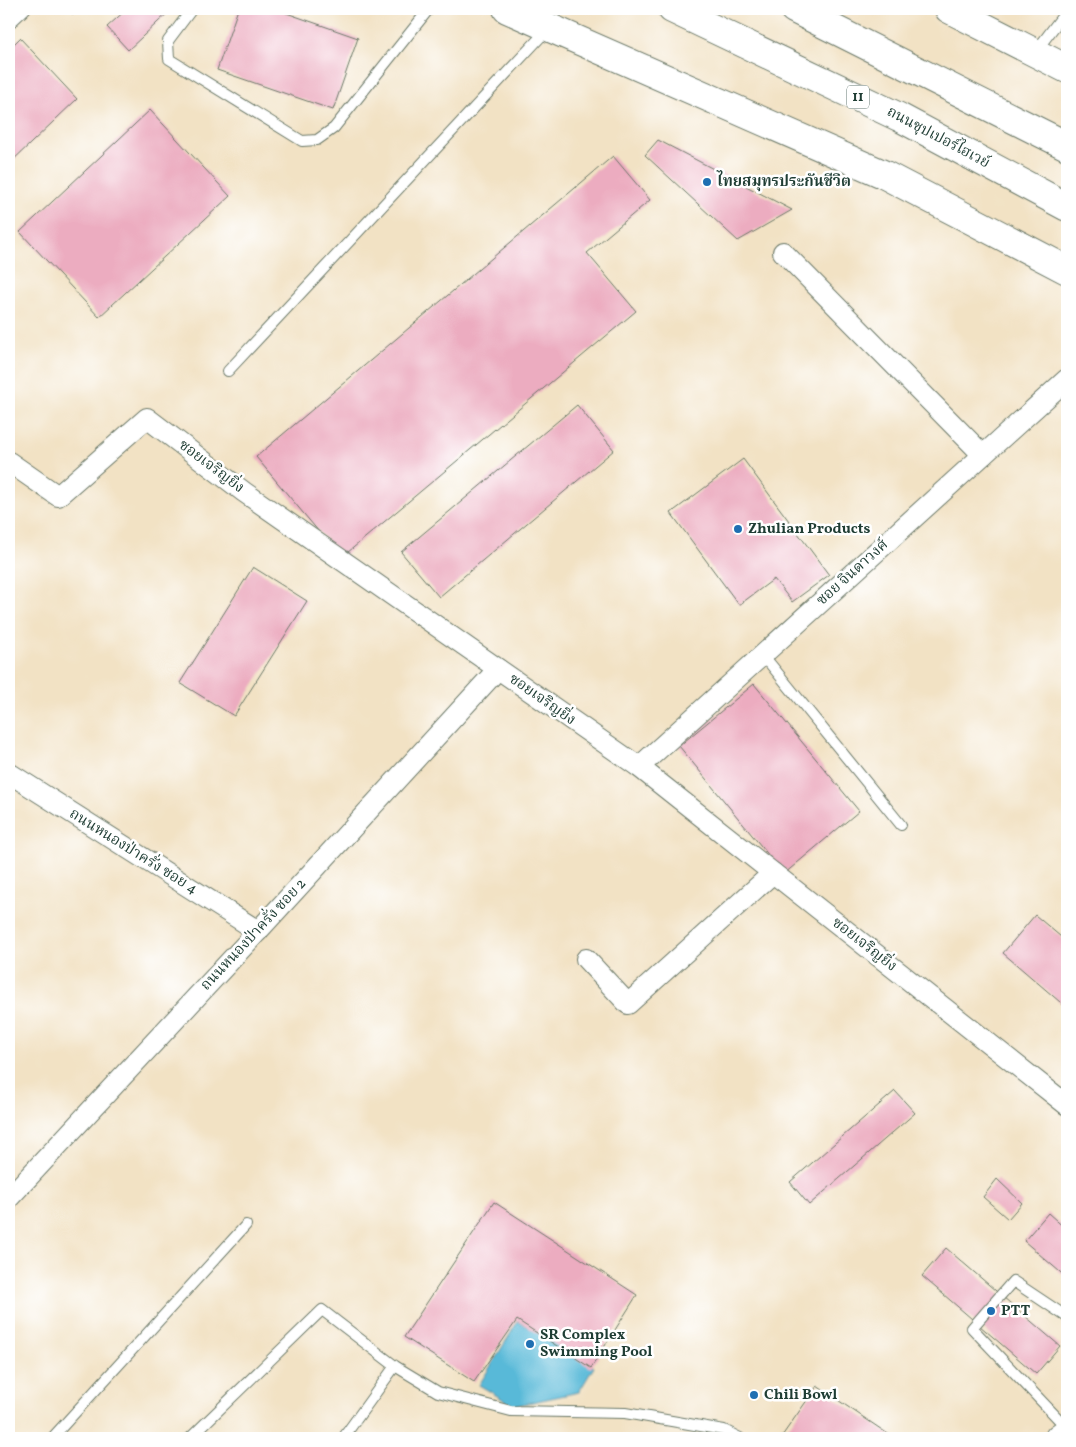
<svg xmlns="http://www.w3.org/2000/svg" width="1076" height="1447" font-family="Vollkorn,'Noto Serif Thai',serif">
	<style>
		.water { fill: #59b9d8; stroke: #3c7b86 }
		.building { fill: #ecacc0 }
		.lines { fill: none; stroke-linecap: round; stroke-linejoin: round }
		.service-casing { stroke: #697766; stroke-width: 12 }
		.minor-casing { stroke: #697766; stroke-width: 22 }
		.secondary-casing { stroke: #697766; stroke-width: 30 }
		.trunk-casing { stroke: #697766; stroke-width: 30 }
		.service { stroke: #fff; stroke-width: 10 }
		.minor { stroke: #fff; stroke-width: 20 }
		.secondary { stroke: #fff; stroke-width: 28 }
		.trunk { stroke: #fff; stroke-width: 28 }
		.poi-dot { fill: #1f6fb2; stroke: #fff; stroke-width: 2 }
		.labels { text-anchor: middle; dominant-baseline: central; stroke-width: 5; stroke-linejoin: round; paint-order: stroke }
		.shield { fill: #fff; stroke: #627771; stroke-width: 1 }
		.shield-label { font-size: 14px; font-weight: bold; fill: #1f3d34 }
		.street-label { font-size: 15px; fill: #1f3d34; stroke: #fff }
		.poi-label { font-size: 15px; font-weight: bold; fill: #1f3d34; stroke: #fff; text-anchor: start }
	</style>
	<rect width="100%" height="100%" fill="#fff"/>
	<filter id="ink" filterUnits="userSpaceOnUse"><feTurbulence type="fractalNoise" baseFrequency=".02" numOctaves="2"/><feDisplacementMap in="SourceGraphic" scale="10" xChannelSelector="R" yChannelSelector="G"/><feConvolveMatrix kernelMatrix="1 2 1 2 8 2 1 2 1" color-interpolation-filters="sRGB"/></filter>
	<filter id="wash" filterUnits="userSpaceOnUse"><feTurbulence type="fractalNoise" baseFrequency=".0096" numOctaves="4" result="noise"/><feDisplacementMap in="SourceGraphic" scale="20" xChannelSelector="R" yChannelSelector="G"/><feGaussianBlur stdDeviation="1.12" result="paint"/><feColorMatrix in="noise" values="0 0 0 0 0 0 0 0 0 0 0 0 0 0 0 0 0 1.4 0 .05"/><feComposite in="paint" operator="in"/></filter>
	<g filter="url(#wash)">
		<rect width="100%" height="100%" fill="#f2e2c4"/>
		<path class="water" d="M518,1321L594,1367L579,1392L514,1406L479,1385Z"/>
		<g id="blocks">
			<g class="building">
				<path d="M127,9H172L128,50L107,27Z"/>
				<path d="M238,9H275L358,38L333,110L217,70Z"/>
				<path d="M20,38L77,99L9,164V49Z"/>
				<path d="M150,110L230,196L99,317L20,232Z"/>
				<path d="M658,140L792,210L738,241L645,155Z"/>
				<path d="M613,156L650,200L587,253L636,311L341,558L256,457Z"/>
				<path d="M577,405L614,450L439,597L401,552Z"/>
				<path d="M743,459L829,575L792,602L774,579L739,605L671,513Z"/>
				<path d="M253,567L307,601L234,716L180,683Z"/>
				<path d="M754,684L859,811L784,874L679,746Z"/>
				<path d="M1035,915L1067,942V1008L1003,953Z"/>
				<path d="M895,1091L915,1113L809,1205L790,1182Z"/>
				<path d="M997,1179L1022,1203L1008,1219L983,1197Z"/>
				<path d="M494,1202L637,1295L591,1368L517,1320L474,1382L404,1337Z"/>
				<path d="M1048,1213L1067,1230V1278L1024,1241Z"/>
				<path d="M946,1248L1060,1346L1036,1374L922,1276Z"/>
				<path d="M817,1386L894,1438H786L782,1436Z"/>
			</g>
		</g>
	</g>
	<g filter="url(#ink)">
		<use href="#blocks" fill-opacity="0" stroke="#697766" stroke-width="1"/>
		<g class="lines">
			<g class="service-casing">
				<g id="service">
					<path d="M75,9H76"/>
					<path d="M192,9L168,41L169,59L302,141L317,140L334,128L429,9"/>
					<path d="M9,24L25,9"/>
					<path d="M1036,51L1067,10"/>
					<path d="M228,371L547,30"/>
					<path d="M763,655L901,825"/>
					<path d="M1067,1317L1013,1281L972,1328L1067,1428"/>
					<path d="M52,1438L246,1225"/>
					<path d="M190,1438L322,1310L395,1366L438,1392L511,1411L625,1413L724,1430L740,1438"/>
					<path d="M343,1438L395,1366"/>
				</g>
			</g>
			<g class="minor-casing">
				<g id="minor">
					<path d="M783,252L983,455"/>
					<path d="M9,462L58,496L147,418L244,492L639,767L1067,1105"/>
					<path d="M639,767L1067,379"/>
					<path d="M9,773L258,931"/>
					<path d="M586,959L628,1004L773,873"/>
					<path d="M9,1198L258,931L498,669"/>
				</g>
			</g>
			<g class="secondary-casing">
				<g id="secondary">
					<path d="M507,9L883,174L1067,270"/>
					<path d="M949,9L1067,69"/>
					<path d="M1059,1438L1067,1432"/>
				</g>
			</g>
			<g class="trunk-casing">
				<g id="trunk">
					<path d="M672,9L899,117L1067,207"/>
					<path d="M794,9L1067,146"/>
				</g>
			</g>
			<use href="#service" class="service"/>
			<use href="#minor" class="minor"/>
			<use href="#secondary" class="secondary"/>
			<use href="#trunk" class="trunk"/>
		</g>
	</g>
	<g class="poi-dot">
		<circle cx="707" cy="182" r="5"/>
		<circle cx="738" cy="529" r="5"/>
		<circle cx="991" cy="1311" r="5"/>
		<circle cx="530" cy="1344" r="5"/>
		<circle cx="754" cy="1395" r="5"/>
	</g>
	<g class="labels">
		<rect class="shield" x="847" y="85.5" width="22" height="23" rx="4"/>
		<g class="shield-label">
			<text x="858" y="97">11</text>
		</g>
		<g class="street-label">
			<text transform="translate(938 138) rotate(28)">ถนนซุปเปอร์ไฮเวย์</text>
			<text transform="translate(211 467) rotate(37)">ซอยเจริญยิ่ง</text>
			<text transform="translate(853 573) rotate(-42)">ซอย จินดาวงศ์</text>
			<text transform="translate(542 700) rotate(35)">ซอยเจริญยิ่ง</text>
			<text transform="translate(133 852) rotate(32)">ถนนหนองป่าครั่ง ซอย 4</text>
			<text transform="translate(254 935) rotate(-47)">ถนนหนองป่าครั่ง ซอย 2</text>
			<text transform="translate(864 945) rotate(38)">ซอยเจริญยิ่ง</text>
		</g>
		<g class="poi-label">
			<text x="717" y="182">ไทยสมุทรประกันชีวิต</text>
			<text x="748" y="529">Zhulian Products</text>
			<text x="1001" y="1311">PTT</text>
			<text x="540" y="1335">SR Complex<tspan x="540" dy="17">Swimming Pool</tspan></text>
			<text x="764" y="1395">Chili Bowl</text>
		</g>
	</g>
	<rect width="1076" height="1447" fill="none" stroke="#fff" stroke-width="30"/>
</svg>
